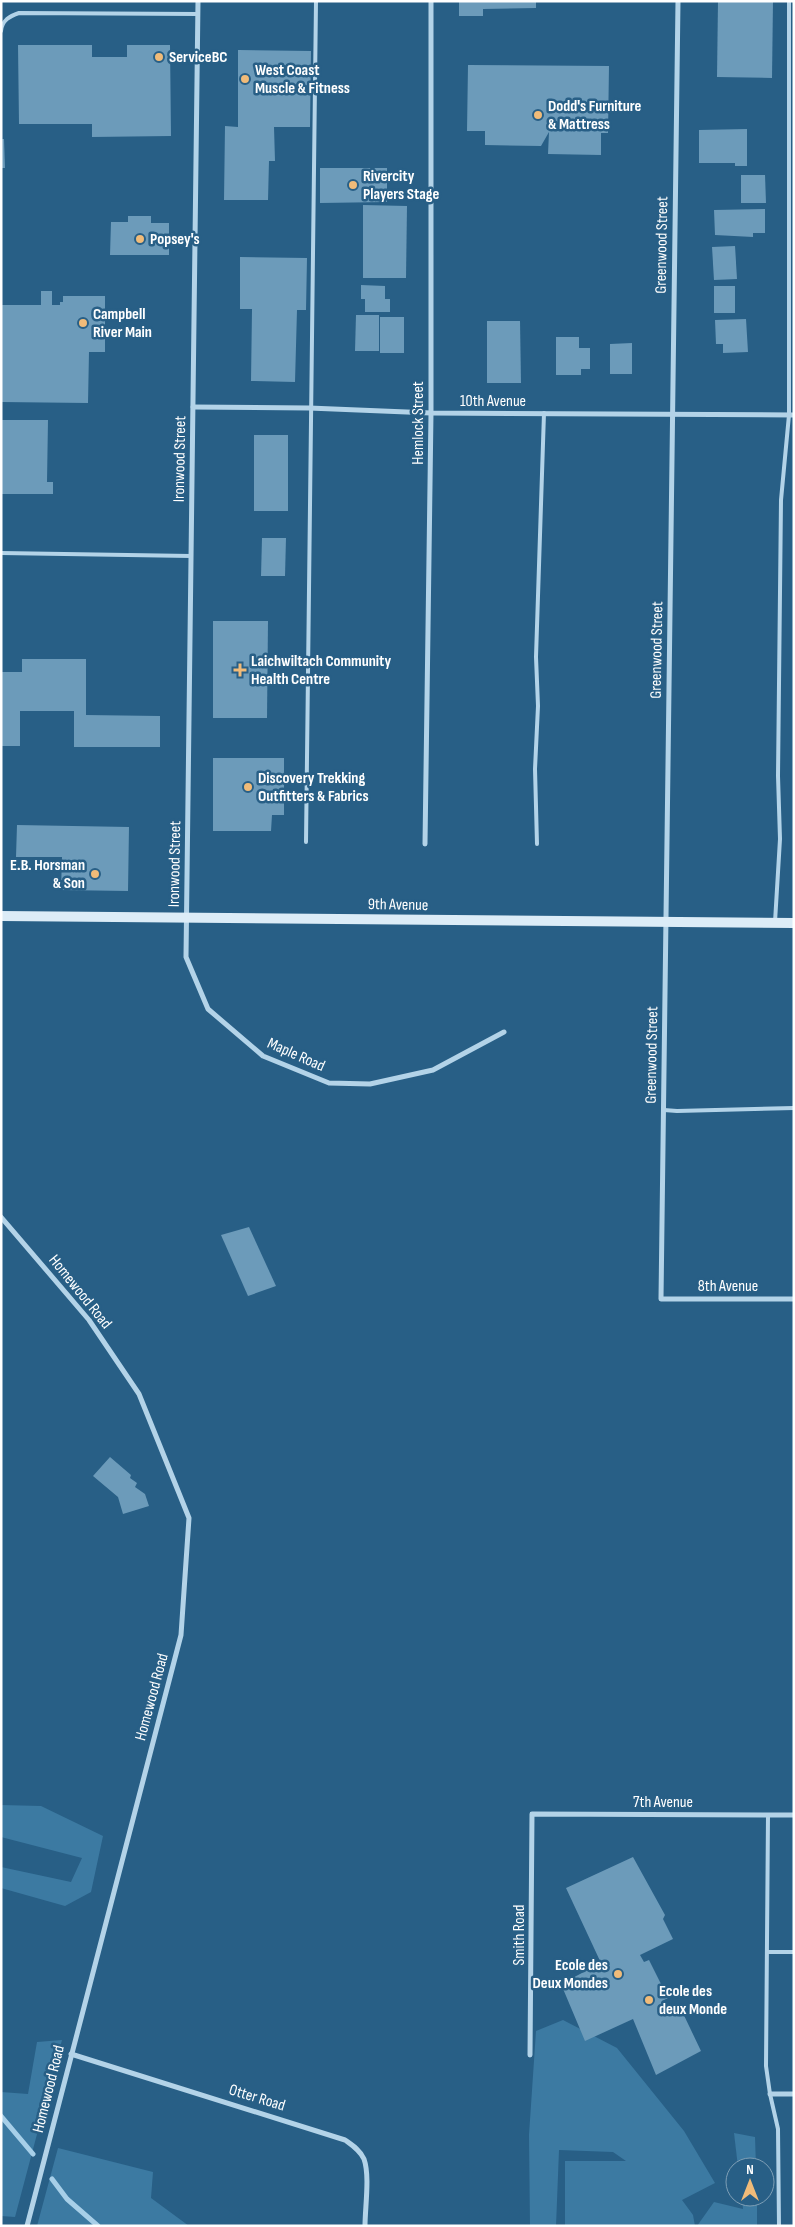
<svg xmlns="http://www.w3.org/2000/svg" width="795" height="2227" font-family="'Sofia Sans Condensed',sans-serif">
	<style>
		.green { fill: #3c7aa2 }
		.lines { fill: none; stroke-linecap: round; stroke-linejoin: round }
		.stream { stroke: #a7cfe8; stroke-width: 5 }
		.building { fill: #6c9bba }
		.service { stroke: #b3d3e8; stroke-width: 4 }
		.minor { stroke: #b3d3e8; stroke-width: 5 }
		.secondary { stroke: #dcecf7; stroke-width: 10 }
		.poi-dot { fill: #f0bb79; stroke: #285f86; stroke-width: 2 }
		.labels { text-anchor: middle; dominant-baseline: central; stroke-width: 5; stroke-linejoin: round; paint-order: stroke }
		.poi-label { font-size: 16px; font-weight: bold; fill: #fff; stroke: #285f86; text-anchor: start }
		.street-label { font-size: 16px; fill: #fff; stroke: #285f86 }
	</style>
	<rect width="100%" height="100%" fill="#285f86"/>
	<g class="green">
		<path d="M1,1805L41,1806L103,1836L91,1892L65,1906L1,1888V1867L71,1882L82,1858L1,1837Z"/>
		<path d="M563,2020L617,2048L684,2131L715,2183L682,2200L693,2215L695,2226H565V2161H626L613,2152L559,2150L556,2226H530L529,2135L536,2031Z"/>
		<path d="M62,2040L15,2217L1,2216V2092L28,2094L37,2042Z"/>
		<path d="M734,2133L755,2137L756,2167H738Z"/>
		<path d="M58,2148L153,2172L151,2198L189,2226H37Z"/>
		<path d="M742,2197H757V2226H697L714,2202L743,2209Z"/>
	</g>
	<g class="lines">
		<g class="stream">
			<path d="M1,2116L33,2154"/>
			<path d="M52,2179L67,2199L98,2226"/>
		</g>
	</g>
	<g class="building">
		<path d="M459,1H536V8L483,9V16H459Z"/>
		<path d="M718,1H773L772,78L717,77Z"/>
		<path d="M18,45H92V57H127V45H170L171,136L92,137V124H19Z"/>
		<path d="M238,50L311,51L310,127H274L275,161H269L268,200H224L225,126L238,127Z"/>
		<path d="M468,65L609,66L608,133H601V155L548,154L549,132L541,146L485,145V131H467Z"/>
		<path d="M747,129V166H735V163H699V130Z"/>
		<path d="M1,139H4L5,168H1Z"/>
		<path d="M320,168H387V202L320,203Z"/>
		<path d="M741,175H765L766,203H741Z"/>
		<path d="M363,205L407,206L406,278H363Z"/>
		<path d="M765,209V233H753V237L715,235L714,210Z"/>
		<path d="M128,216H151V223H169V255H110L111,222H128Z"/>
		<path d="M735,246L737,279L714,280L712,247Z"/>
		<path d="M240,257L307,258L306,310H297L295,382L251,381L252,309H240Z"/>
		<path d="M361,285L385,286V299H390V312H365V299H361Z"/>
		<rect x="714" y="286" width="21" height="27"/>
		<path d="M41,291H52V305H60V302H63V296H105V352H89L88,403L1,402V305H41Z"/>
		<path d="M356,315H379V351H355Z"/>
		<rect x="380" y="317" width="24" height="36"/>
		<path d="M746,319L748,352L723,353V344H716L715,320Z"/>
		<path d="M487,321H520L521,383H487Z"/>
		<path d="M556,337H579V348H590V369H581V375H556Z"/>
		<path d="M632,343V374H610V344Z"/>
		<path d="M1,420H48L47,482H53V494H1Z"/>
		<rect x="254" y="435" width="34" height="76"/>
		<path d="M262,538H286L285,576H261Z"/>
		<path d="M213,621H268L267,718H213Z"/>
		<path d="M22,659H86V715L160,716V747H74V711H20V746H1V672H22Z"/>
		<path d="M213,758H284V815H272L271,831H213Z"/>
		<path d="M17,825L129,827L128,891L61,890L62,857H16Z"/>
		<path d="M249,1227L276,1286L248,1296L221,1235Z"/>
		<path d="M110,1457L131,1475L130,1478L137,1483L135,1487L145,1494L149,1506L123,1514L118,1497L93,1476Z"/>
		<path d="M633,1857L665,1915L663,1919L673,1939L640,1955L644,1962L649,1960L668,1998L662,2001L666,2013L680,2007L701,2051L656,2075L633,2019L585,2041L561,1984L601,1963L566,1888Z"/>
	</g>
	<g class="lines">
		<g class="service">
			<path d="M1,31C2,20 10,16 19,13L198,14"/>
			<path d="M1,553L191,556"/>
			<path d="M306,842L316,1"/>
			<path d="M537,844L535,769L538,706L536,657L544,413"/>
			<path d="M775,922L780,839L778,776L781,500L789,415V1"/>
			<path d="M664,1110L677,1111L794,1108"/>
			<path d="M768,1815L766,2066L770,2094L778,2129L779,2226"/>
			<path d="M767,1952H794"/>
		</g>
		<g class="minor">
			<path d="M198,1L186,957L208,1009L263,1056L329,1083L370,1084L433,1070L504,1032"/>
			<path d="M678,1L661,1299H794"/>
			<path d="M193,407L309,408L431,413L794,415"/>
			<path d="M425,844L431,413V1"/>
			<path d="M1,1217L89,1320L139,1394L189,1518L181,1635L27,2226"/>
			<path d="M71,2054L345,2140C352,2145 360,2150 364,2159C370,2176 365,2207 365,2226"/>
			<path d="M530,2055L532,1814L794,1815"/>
			<path d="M770,2094H794"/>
		</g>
		<path class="secondary" d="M1,916L794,923"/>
	</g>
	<g class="poi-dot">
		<circle cx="159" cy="57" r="5"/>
		<circle cx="245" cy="79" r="5"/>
		<circle cx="538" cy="115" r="5"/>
		<circle cx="353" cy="185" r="5"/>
		<circle cx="140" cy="239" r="5"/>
		<circle cx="83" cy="323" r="5"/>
		<path d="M237.5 662.5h5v5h5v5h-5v5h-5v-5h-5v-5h5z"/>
		<circle cx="248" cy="787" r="5"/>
		<circle cx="95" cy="874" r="5"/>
		<circle cx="618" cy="1974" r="5"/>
		<circle cx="649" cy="2000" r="5"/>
	</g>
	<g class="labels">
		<g class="poi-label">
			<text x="169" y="57">ServiceBC</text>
			<text x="255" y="70">West Coast<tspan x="255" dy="18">Muscle &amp; Fitness</tspan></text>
			<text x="548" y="106">Dodd's Furniture<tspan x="548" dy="18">&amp; Mattress</tspan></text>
			<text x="363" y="176">Rivercity<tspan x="363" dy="18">Players Stage</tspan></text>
			<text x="150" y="239">Popsey's</text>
			<text x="93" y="314">Campbell<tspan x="93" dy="18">River Main</tspan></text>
			<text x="251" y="661">Laichwiltach Community<tspan x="251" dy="18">Health Centre</tspan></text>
			<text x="258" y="778">Discovery Trekking<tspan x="258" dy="18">Outfitters &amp; Fabrics</tspan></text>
			<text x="85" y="865" text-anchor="end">E.B. Horsman<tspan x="85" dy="18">&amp; Son</tspan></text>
			<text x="608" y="1965" text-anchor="end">Ecole des<tspan x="608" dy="18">Deux Mondes</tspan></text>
			<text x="659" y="1991">Ecole des<tspan x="659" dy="18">deux Monde</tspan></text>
		</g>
		<g class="street-label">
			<text transform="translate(662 245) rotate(-89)">Greenwood Street</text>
			<text x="493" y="401">10th Avenue</text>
			<text transform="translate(418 423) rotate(-90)">Hemlock Street</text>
			<text transform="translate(180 459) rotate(-89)">Ironwood Street</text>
			<text transform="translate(657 650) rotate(-89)">Greenwood Street</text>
			<text transform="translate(175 864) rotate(-89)">Ironwood Street</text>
			<text transform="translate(398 905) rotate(1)">9th Avenue</text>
			<text transform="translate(296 1055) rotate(24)">Maple Road</text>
			<text transform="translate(652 1055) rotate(-89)">Greenwood Street</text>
			<text x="728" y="1286">8th Avenue</text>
			<text transform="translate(80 1292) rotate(51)">Homewood Road</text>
			<text transform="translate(152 1697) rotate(-75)">Homewood Road</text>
			<text x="663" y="1802">7th Avenue</text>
			<text transform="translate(519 1935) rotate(-90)">Smith Road</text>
			<text transform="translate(49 2089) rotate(-76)">Homewood Road</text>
			<text transform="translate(257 2098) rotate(17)">Otter Road</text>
		</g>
	</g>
	<rect width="795" height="2227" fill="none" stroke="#ffffff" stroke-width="5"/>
	<g transform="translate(750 2182)"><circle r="24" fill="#285f86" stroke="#7e9fb6"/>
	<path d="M0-4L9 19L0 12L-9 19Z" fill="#f0bb79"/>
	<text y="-8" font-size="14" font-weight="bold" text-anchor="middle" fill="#ffffff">N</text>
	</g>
</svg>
